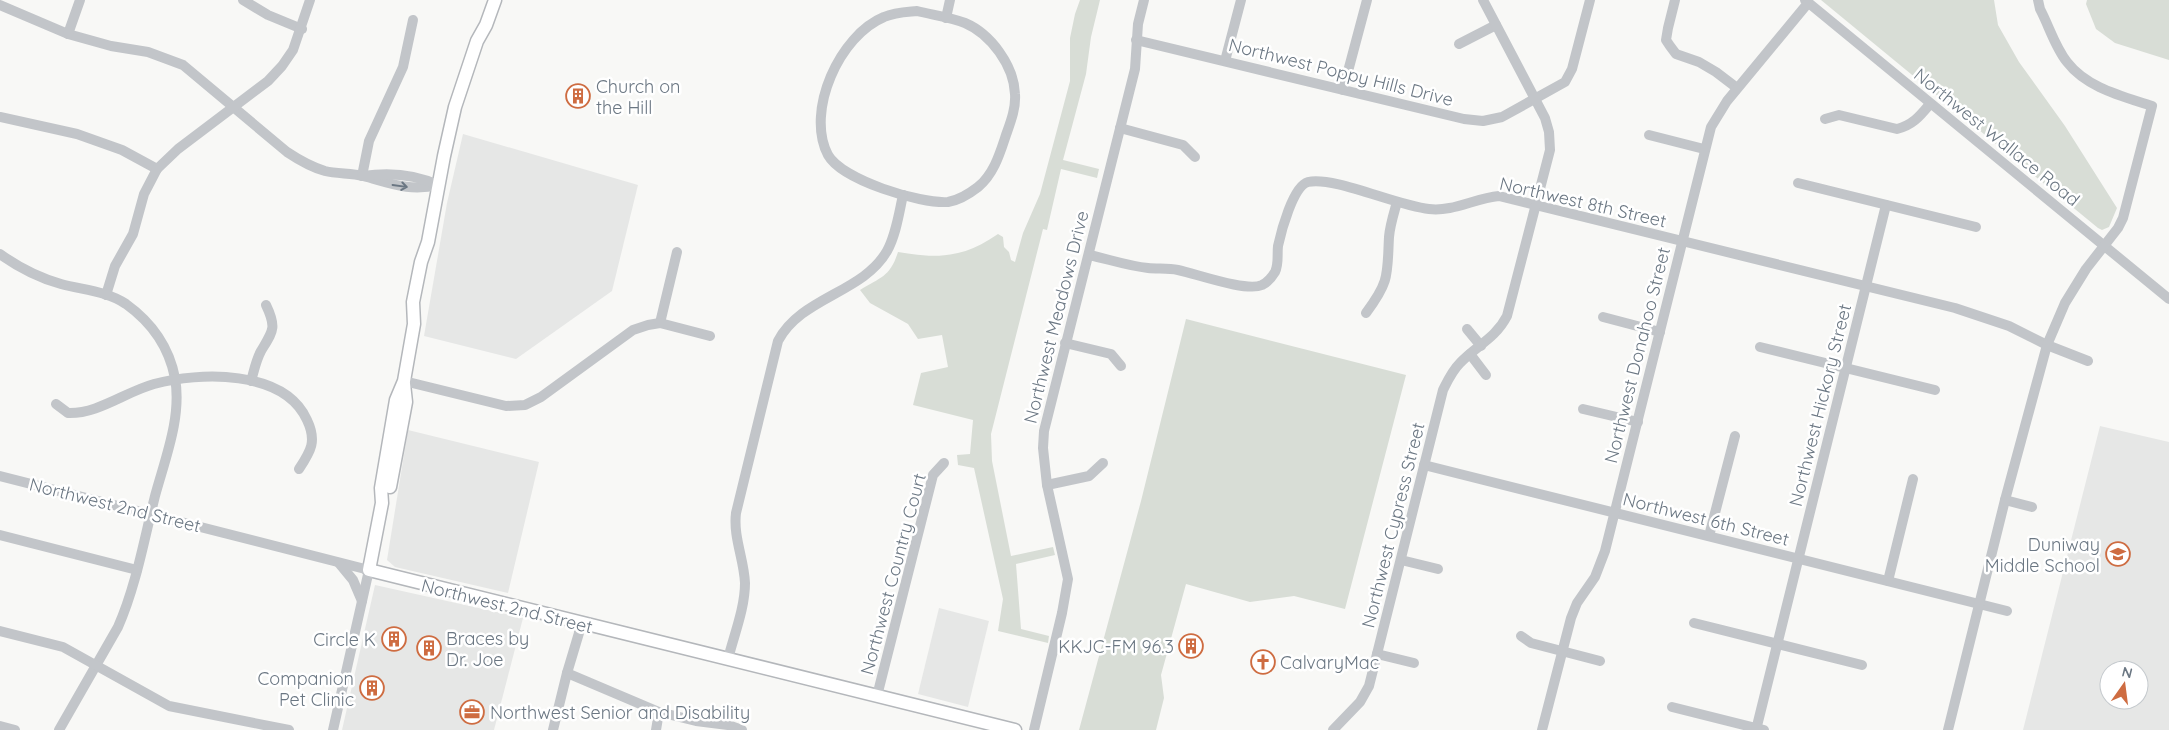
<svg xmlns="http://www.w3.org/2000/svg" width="2169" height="730" font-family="Quicksand,sans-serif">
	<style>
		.built { fill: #e6e7e6; fill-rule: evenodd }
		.green { fill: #d8ddd6 }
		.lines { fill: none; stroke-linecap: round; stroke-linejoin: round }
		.major-casing { stroke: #b4b7bb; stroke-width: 15 }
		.minor { stroke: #c2c5c9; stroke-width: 10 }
		.major { stroke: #fff; stroke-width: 12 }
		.oneway { stroke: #6b7783 }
		.labels { text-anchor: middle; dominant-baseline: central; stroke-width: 5; stroke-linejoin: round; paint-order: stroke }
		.street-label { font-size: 18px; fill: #6b7783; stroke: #fff }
		.poi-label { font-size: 18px; fill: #6b7783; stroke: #fff; text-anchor: start }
	</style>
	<rect width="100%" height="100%" fill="#f8f8f6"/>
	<g class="built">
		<path d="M463,134L638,185L612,291L516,359L424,336L447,203Z"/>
		<path d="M2100,426L2169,442V730H2023ZM2109,670H2139V700H2109Z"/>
		<path d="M408,430L539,462L508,593L395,567L387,560Z"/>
		<path d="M375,585L523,618L494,730H342Z"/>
		<path d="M939,608L989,621L968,707L918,694Z"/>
	</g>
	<g class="green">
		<path d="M1080,0H1100L1091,37L1086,74L1063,160L1099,169L1097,178L1061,169L1047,230L1043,229L991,434L992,461L1011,556L1053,547L1055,555L1016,564L1021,629L1049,636L1048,643L998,631L1003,599L974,468L958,465L957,455L970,454L973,420L913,405L921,373L948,367L942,335L918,339L908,324L870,303L860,290C881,277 890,277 898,252C939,259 963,258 998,234L1003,237L1004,247L1009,252L1011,260L1015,262L1023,233L1040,194L1070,81V38L1075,14Z"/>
		<path d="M1821,0H1994L1998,25L2019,62L2065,126L2117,208L2109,227L2102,230L2098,228Z"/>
		<path d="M2087,0H2169V60L2115,43L2096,29L2086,4Z"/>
		<path d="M1186,319L1406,375L1345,609L1294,596L1250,602L1186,584L1161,675L1164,698L1156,730H1079L1141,501Z"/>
	</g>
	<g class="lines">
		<g class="major-casing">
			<g id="major">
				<path d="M495,0L486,25L477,41L455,107L444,156L428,242L421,262L413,302L414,324L404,381L396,400L381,488L382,503L369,570L1015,730"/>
				<path d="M390,487L406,402L404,384"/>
			</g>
		</g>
		<g class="minor">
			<path d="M243,0L268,15L302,29"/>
			<path d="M1675,0L1668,28L1666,40L1670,46L1676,54L1699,62L1716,72L1737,88"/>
			<path d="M1805,0L2169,299"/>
			<path d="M0,5L68,34L111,46L148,52L183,65L287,152C299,160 311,167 325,171C337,174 351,173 363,176C390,183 409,192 438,185"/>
			<path d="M917,11C933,15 950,17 965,23C991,34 1014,66 1015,94C1016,108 1011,121 1006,135C1000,153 994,174 978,187C969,194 960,200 948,202C920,204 842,180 828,155C805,111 840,35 884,17C895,12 906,12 917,11Z"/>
			<path d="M946,18L950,0"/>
			<path d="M68,34L80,0"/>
			<path d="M1136,40L1464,119L1483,121L1502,117L1565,82L1572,69L1590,0"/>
			<path d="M1459,44L1496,25"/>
			<path d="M1225,61L1241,0"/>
			<path d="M1343,90L1367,0"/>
			<path d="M0,117L77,134L122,150L157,169"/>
			<path d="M1825,119L1839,115L1897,129C1913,125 1920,116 1930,104"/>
			<path d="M1120,128L1183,145L1195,157"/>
			<path d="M1649,135L1704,149"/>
			<path d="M362,176L369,141L403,67L413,20"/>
			<path d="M363,176C389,172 414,174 438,185"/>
			<path d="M1798,183L1976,227"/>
			<path d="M0,254C18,267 40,278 61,284C83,290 107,291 126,304C151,322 169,347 175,378C182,417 165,459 155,496C144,540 136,586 118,627L59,730"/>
			<path d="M1089,255C1108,259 1128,266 1148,268C1158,269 1168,268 1178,270C1197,274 1246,292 1262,285C1268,282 1272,277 1275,272C1279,264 1277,254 1278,246C1281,232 1293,186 1308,182C1334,176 1397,206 1429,209C1453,212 1475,198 1499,196L1955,308L2009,326L2047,345L2088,361"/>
			<path d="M106,295L115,266L133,234L144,194L157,169L178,149L268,81L282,66L293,50L310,0"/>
			<path d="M1366,313C1390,281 1387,275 1389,237C1390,225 1394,213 1397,202"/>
			<path d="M1603,317L1660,332"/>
			<path d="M660,323L677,252"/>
			<path d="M1467,329L1481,346"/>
			<path d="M1065,343L1111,354L1121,366"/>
			<path d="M1760,347L1935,390"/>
			<path d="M1470,354L1486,375"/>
			<path d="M251,381C254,371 256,360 261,351C273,331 277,328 266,305"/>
			<path d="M404,381L506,406L525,405L541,397L633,330L648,325L660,323L710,336"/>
			<path d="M56,404L68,413C98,414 125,392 154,384C199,372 284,369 307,420C317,441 311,451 299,469"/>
			<path d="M1583,409L1638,422"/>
			<path d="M1424,465L2007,611"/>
			<path d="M0,476L369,570L333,730"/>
			<path d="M1047,485L1089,476L1103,463"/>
			<path d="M2005,500L2032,507"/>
			<path d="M0,535L137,570"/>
			<path d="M1709,536L1735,436"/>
			<path d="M1401,560L1438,569"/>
			<path d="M339,563L353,580L362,601"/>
			<path d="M1888,581L1913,479"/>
			<path d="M1694,623L1862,665"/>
			<path d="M0,631L63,647L169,706L289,730"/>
			<path d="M1521,636L1531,643L1600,661"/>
			<path d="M1377,654L1414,663"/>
			<path d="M728,659C734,635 745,608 745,583C744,559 733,537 736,513L778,341C801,297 863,293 887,251C896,235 899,213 903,195"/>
			<path d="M567,673L659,712L696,721L728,725L742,730"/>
			<path d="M877,696L933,475L944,463"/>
			<path d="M1672,707L1764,730"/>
			<path d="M0,726L15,730"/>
			<path d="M553,730L567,673L579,633V623"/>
			<path d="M656,730L659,712"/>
			<path d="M1034,730L1062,613L1068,579L1047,485L1043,448L1044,431L1135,69L1138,24L1144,0"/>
			<path d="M1333,730L1360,702L1369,686L1443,390C1448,380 1452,371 1460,363C1477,345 1495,339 1507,316L1550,150L1549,132L1545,118L1483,0"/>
			<path d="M1542,730L1571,618L1577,603L1595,577L1605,551L1711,127L1727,101L1808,3"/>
			<path d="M1756,730L1886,205"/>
			<path d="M1948,730L2005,500L2047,345L2065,303L2086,269L2118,228L2123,218L2152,106C2122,96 2087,88 2067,62C2055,47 2049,26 2040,9L2038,0"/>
		</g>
		<use href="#major" class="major"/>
	</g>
	<defs><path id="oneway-shaft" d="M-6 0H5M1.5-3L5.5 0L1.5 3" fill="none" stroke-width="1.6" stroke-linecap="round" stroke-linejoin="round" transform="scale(1.25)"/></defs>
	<use class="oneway" href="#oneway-shaft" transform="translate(400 186) rotate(8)"/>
	<defs>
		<g id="building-ring" transform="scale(1.25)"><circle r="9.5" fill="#fff" stroke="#ce6c41" stroke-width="1.5"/><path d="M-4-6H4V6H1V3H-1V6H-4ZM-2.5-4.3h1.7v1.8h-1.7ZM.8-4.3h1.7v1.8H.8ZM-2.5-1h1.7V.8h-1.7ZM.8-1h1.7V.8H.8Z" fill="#ce6c41"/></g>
		<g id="school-ring" transform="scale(1.25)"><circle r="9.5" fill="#fff" stroke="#ce6c41" stroke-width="1.5"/><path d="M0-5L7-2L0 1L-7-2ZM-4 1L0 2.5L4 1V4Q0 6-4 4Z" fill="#ce6c41"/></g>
		<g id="church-ring" transform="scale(1.25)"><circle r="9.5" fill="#fff" stroke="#ce6c41" stroke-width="1.5"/><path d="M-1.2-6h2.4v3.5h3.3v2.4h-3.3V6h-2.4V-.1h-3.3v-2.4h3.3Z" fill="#ce6c41"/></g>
		<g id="office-ring" transform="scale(1.25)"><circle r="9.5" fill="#fff" stroke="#ce6c41" stroke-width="1.5"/><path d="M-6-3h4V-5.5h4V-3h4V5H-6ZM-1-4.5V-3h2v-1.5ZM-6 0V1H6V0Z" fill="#ce6c41"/></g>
	</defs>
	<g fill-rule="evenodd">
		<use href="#building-ring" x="578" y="96"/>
		<use href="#school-ring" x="2118" y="554"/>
		<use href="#building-ring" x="394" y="639"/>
		<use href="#building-ring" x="1191" y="646"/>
		<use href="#building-ring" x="429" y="648"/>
		<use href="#church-ring" x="1263" y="662"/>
		<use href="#building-ring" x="372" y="688"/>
		<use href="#office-ring" x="472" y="712"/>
	</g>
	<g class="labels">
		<g class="street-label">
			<text transform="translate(1341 72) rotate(14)">Northwest Poppy Hills Drive</text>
			<text transform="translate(1997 137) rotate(39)">Northwest Wallace Road</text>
			<text transform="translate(1583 202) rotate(13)">Northwest 8th Street</text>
			<text transform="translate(1056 317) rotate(-76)">Northwest Meadows Drive</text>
			<text transform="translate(1637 355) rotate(-76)">Northwest Donahoo Street</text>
			<text transform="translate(1820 405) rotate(-76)">Northwest Hickory Street</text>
			<text transform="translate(115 505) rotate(14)">Northwest 2nd Street</text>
			<text transform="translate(1706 519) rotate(14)">Northwest 6th Street</text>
			<text transform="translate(1393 525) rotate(-76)">Northwest Cypress Street</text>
			<text transform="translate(893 574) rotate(-75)">Northwest Country Court</text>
			<text transform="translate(507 606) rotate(14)">Northwest 2nd Street</text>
		</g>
		<g class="poi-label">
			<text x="596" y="86">Church on<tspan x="596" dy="21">the Hill</tspan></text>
			<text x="2100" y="544" text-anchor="end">Duniway<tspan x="2100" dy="21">Middle School</tspan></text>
			<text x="446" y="638">Braces by<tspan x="446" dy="21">Dr. Joe</tspan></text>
			<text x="376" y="639" text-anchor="end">Circle K</text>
			<text x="1174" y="646" text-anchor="end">KKJC-FM 96.3</text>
			<text x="1280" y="662">CalvaryMac</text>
			<text x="354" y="678" text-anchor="end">Companion<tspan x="354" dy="21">Pet Clinic</tspan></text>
			<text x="490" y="712">Northwest Senior and Disability</text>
		</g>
	</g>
	<g transform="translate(2124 685) rotate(14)"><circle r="24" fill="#ffffff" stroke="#c4c9cd"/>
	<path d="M0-4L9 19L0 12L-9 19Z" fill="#ce6c41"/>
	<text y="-8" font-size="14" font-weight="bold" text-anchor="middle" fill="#6b7783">N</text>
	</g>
</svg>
